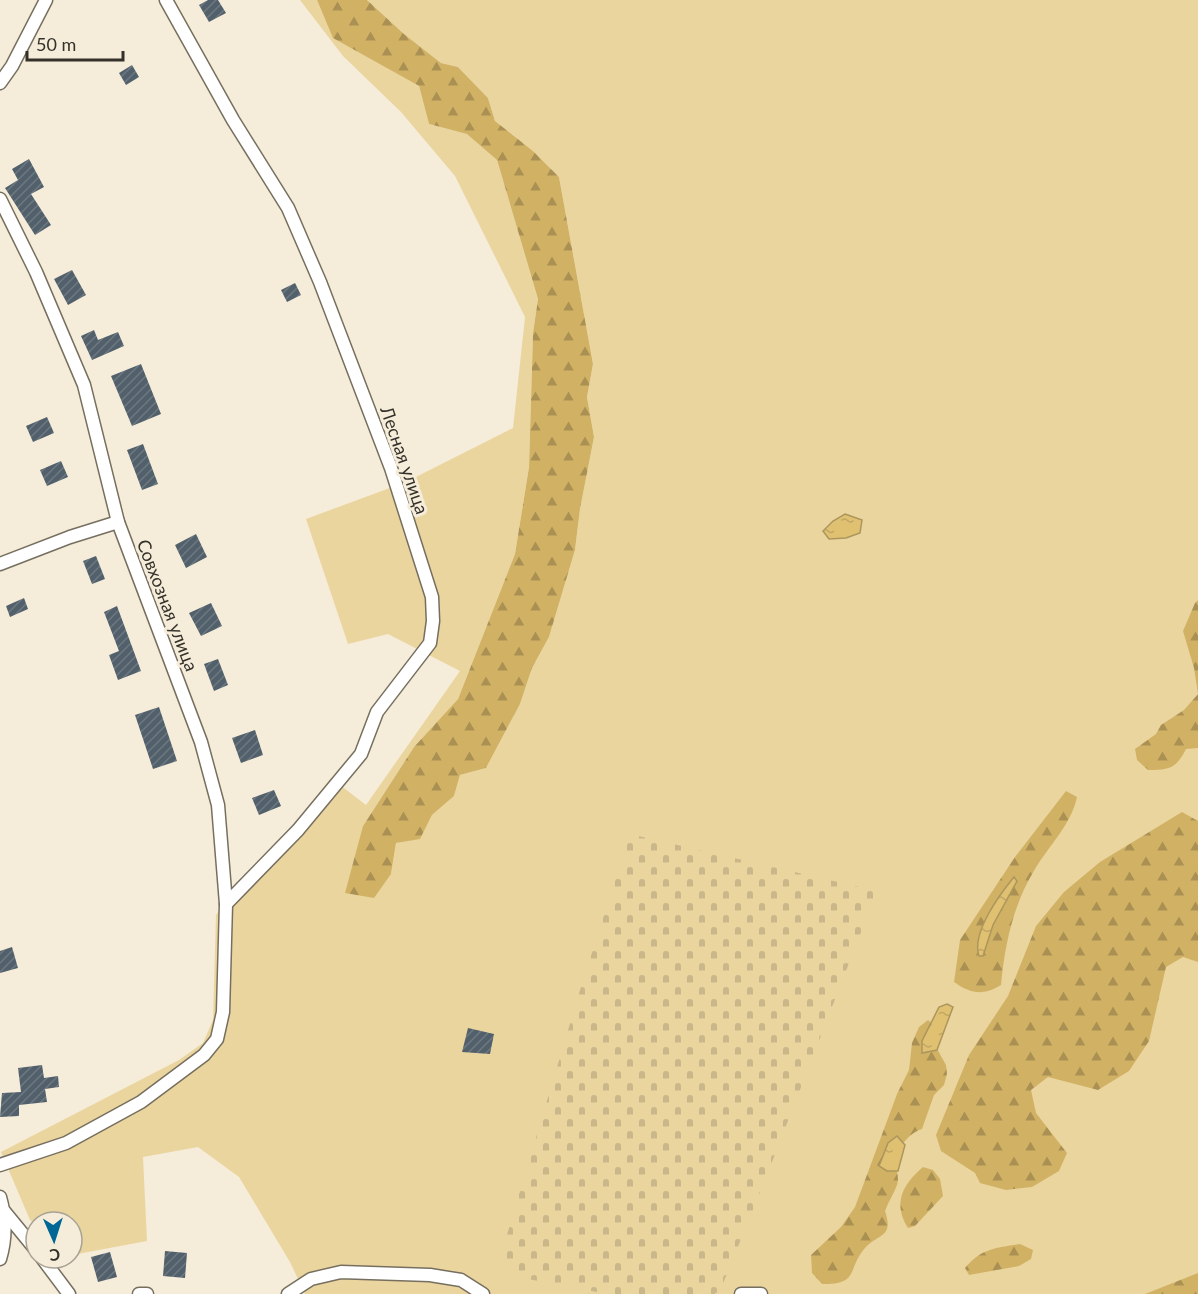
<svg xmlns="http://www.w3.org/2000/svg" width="1198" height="1294" font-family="Lato,sans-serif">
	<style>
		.green { fill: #ebd59f }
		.forest { fill: url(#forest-firs) }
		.cemetery { fill: url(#cemetery-stones) }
		.water { fill: url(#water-ripples); stroke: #ac965c; stroke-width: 1.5 }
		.building { fill: url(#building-hatch) }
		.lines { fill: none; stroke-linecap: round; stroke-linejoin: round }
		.minor-casing { stroke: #766f5f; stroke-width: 15 }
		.minor { stroke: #fff; stroke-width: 12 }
		.labels { text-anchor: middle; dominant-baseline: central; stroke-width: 6; stroke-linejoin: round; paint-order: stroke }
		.street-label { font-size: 18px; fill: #34312a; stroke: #f5edda }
	</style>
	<defs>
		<pattern id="forest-firs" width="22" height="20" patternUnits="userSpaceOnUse" patternTransform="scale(1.5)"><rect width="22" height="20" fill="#d1b264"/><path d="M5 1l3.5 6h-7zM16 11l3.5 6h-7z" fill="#aa9153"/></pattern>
		<pattern id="cemetery-stones" width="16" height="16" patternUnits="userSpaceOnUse" patternTransform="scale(1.5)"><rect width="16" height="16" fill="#ebd59f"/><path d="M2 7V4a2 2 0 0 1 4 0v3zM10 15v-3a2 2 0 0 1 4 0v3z" fill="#cab789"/></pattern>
		<pattern id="water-ripples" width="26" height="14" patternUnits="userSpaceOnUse" patternTransform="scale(1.5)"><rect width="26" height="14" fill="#e0c172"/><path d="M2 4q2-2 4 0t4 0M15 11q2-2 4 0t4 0" fill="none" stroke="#c1a663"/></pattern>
		<pattern id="building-hatch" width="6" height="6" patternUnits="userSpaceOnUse" patternTransform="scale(1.5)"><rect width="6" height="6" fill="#51606b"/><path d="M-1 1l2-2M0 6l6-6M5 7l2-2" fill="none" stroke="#6d7880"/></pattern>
	</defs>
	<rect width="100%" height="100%" fill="#f5edda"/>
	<path class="green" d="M300,0H317L334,38L419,86L429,124L468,134L497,160L538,299L533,333L529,467L515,554L458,699L414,747L363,826L391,874L396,843L420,838L432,815L454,796L460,775L486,768L520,704L532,668L549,637L575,550L580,509L594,437L587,397L593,364L559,177L533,151L495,121L488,98L458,67L441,63L404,34L367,0H1198V1294H305L290,1262L239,1177L198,1147L143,1157L147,1241L72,1255V1222H36V1225L30,1220L1,1152L179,1060L203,1043L213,1020L216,915L246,874L293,826L331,778L366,805L460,671L388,634L348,644L306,519L406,482L513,428L525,317L455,176L401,112L343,56Z"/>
	<g class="forest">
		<path d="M317,0H367L404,34L441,63L458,67L488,98L495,121L533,151L559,177L593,364L587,397L594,437L580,509L575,550L549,637L532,668L520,704L486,768L460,775L454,796L432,815L420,839L396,843L391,874L374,898L345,893L363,826L414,747L458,699L515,554L529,467L533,333L538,299L497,160L467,134L429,124L419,86L333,38Z"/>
		<path d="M1198,600V748L1186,749C1176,769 1169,770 1148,770L1137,760L1135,749L1156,734L1161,725L1184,710L1198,694L1194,668L1183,631L1195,603Z"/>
		<path d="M1066,791L1077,797C1072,823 1049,846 1035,869C1013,905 1005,944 1001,985C983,996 971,994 954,982L960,940L1015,857Z"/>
		<path d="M1182,812L1198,821V962L1183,957L1166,967L1149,1041L1129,1071L1098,1090L1048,1077L1031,1090L1036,1113L1067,1153L1059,1171L1032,1187L1006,1190L980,1183L975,1173L941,1151L936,1135L969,1055L1008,996L1036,926L1064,892L1100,862Z"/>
		<path d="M928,1020L935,1026L936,1047L946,1065L947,1074L944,1085L934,1095L922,1129C909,1133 898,1147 896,1161C895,1169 900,1177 897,1185C894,1194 888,1202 885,1211C894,1238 879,1233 865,1248C847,1268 860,1285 822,1284L812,1273L811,1255L841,1227L855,1207L897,1094L909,1070L912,1043L919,1027Z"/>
		<path d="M923,1167L933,1170L940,1179L943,1196L915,1226L908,1228C892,1203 903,1184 923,1167Z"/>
		<path d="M1020,1244L1033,1250L1031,1259L1019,1266L969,1275L965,1268C982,1248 996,1248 1020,1244Z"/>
		<path d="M1198,1273V1294H1145Z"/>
	</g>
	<path class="cemetery" d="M630,834L877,891L767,1175L720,1291L714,1294H607L512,1276L501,1255L580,990Z"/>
	<g class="water">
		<path d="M845,514L862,520L860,533L846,538L829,539L823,531L833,521Z"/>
		<path d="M1014,877L1017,881L993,925L983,956H979C971,933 1000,894 1014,877Z"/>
		<path d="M947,1004L953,1007L937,1050L922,1053V1041L939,1007Z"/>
		<path d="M897,1136L905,1145L898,1171H887L879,1166L888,1143Z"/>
	</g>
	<g class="building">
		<path d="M208,0H218L226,13L209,22L199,5Z"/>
		<path d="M132,65L139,77L126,85L119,73Z"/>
		<path d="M29,159L44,187L31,194L51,225L35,235L5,188L18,180L12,169Z"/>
		<path d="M72,270L86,295L68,305L54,279Z"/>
		<path d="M295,283L301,295L287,302L281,290Z"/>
		<path d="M94,330L98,340L118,332L124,346L92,360L81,336Z"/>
		<path d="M141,364L161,414L132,426L111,376Z"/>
		<path d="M47,417L54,433L33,442L26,426Z"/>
		<path d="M143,444L158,484L142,490L127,450Z"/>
		<path d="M61,461L68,477L47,486L40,470Z"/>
		<path d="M196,534L207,557L186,568L175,545Z"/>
		<path d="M96,556L105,579L92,584L83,561Z"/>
		<path d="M24,598L28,609L10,617L6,606Z"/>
		<path d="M211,603L222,626L201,636L189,613Z"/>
		<path d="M117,606L141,671L118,680L109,655L119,651L104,612Z"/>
		<path d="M218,659L228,685L214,691L204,664Z"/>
		<path d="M159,707L177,761L153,769L135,715Z"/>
		<path d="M255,730L263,755L241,763L232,738Z"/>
		<path d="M274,790L281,806L259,815L252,798Z"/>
		<path d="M12,947L18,968L0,973V951Z"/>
		<path d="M468,1028L494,1034L490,1054L462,1052Z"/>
		<path d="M42,1065L44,1078L58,1076L59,1087L45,1089L47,1102L19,1105V1116L0,1117L2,1093L21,1092L18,1068Z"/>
		<path d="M165,1251L187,1253L185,1278L163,1276Z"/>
		<path d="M110,1252L117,1277L98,1282L91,1257Z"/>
	</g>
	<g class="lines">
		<g class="minor-casing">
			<g id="minor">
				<path d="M166,0L233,120L288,208L320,282L391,468L432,597L433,621L430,643L377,712L361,754L298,830L226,904"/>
				<path d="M0,83L12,66L46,0"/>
				<path d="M0,199L36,272L84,385L118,522L201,742L218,805L226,904L223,1012L217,1039L204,1055L141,1102L66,1143L0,1165"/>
				<path d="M0,564L70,537L118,522"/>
				<path d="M0,1197C6,1218 6,1239 0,1259"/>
				<path d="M4,1211L36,1250"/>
				<path d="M42,1258L69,1294"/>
				<path d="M139,1294H147"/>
				<path d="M288,1294L311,1279L341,1272L430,1275L461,1280L483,1294"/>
				<path d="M741,1294H761"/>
			</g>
		</g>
		<use href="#minor" class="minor"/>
	</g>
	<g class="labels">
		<g class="street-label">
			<text transform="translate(405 460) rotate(71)">Лесная улица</text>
			<text transform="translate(168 605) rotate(69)">Совхозная улица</text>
		</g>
	</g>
	<g transform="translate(54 1240) rotate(177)"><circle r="28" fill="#f5edda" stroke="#a8a294" stroke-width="1.5"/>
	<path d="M0-4.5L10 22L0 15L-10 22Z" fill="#006795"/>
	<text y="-9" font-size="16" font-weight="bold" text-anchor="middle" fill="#34312a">С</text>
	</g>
	<path d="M27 51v9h96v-9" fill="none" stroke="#34312a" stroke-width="3"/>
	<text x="36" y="51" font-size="18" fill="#34312a" stroke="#f5edda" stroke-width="4.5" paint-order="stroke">50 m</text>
</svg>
